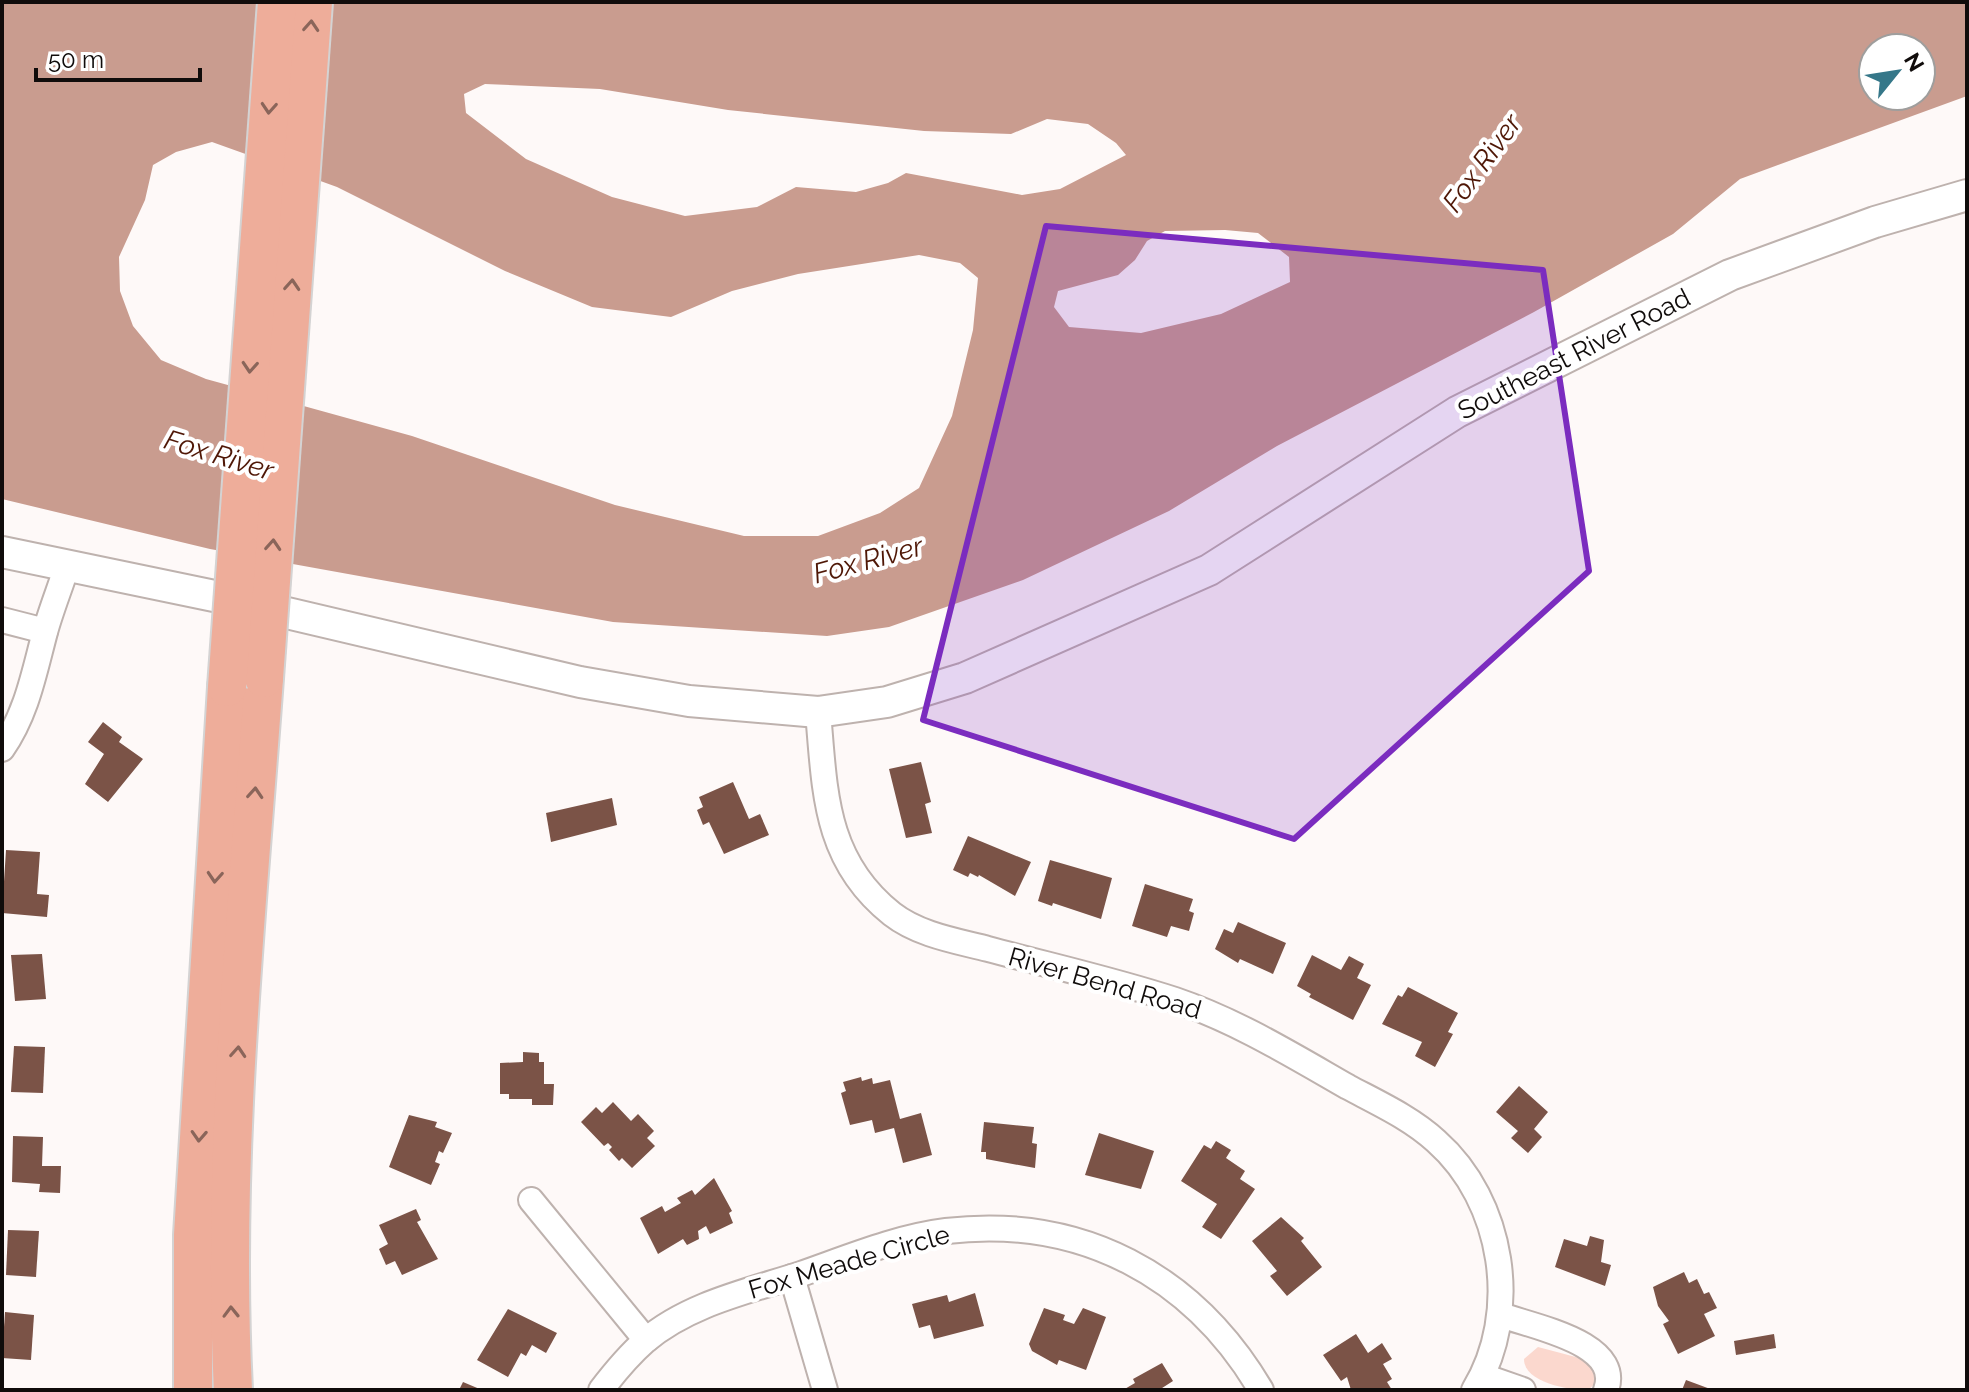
<svg xmlns="http://www.w3.org/2000/svg" width="1969" height="1392" font-family="Raleway,sans-serif">
	<style>
		.green { fill: #fbd8ce }
		.water { fill: #c99c8f; fill-rule: evenodd }
		.building { fill: #7b5347 }
		.lines { fill: none; stroke-linecap: round; stroke-linejoin: round }
		.minor-casing { stroke: #beb2ae; stroke-width: 28 }
		.tertiary-casing { stroke: #beb2ae; stroke-width: 34 }
		.primary-casing { stroke: #d4d3d3; stroke-width: 42 }
		.minor { stroke: #fff; stroke-width: 24 }
		.tertiary { stroke: #fff; stroke-width: 30 }
		.primary { stroke: #eead9a; stroke-width: 38 }
		.primary-bridge-casing { stroke: #d4d3d3; stroke-width: 42; stroke-linecap: butt }
		.primary-bridge { stroke: #eead9a; stroke-width: 38 }
		.oneway { stroke: #8a655a }
		.marked { fill: #7b2cbf; fill-opacity: 0.2; stroke: #7b2cbf; stroke-width: 6; stroke-linejoin: round }
		.labels { text-anchor: middle; dominant-baseline: central; stroke-width: 8; stroke-linejoin: round; paint-order: stroke }
		.street-label { font-size: 26px; fill: #100c0b; stroke: #fff }
		.water-label { font-size: 28px; font-style: italic; fill: #4f1706; stroke: #fff }
	</style>
	<rect width="100%" height="100%" fill="#fef9f8"/>
	<path class="green" d="M1538,1347L1587,1360L1592,1363L1597,1382L1588,1390C1569,1390 1524,1383 1524,1359Z"/>
	<path class="water" d="M2,2H1967V96L1740,179L1673,234L1534,312L1277,446L1169,511L1023,580L889,627L827,636L613,622L210,549L2,499ZM1873,48H1921V96H1873ZM485,84L600,89L728,110L924,131L1011,134L1047,119L1088,124L1116,143L1126,155L1060,189L1022,195L906,173L888,183L856,192L796,187L757,207L685,216L612,197L526,159L466,113L464,94ZM212,142L337,187L505,271L592,307L671,317L732,291L798,274L919,255L960,263L978,278L973,330L952,416L919,488L880,513L818,536H744L615,505L412,436L206,379L161,360L133,326L120,291L119,257L145,200L153,165L176,152ZM1225,230L1258,233L1289,257L1290,282L1221,314L1141,333L1069,327L1054,307L1058,291L1118,275L1135,260L1147,241L1165,231Z"/>
	<g class="building">
		<path d="M103,722L122,737L119,742L143,759L108,802L85,784L104,754L88,742Z"/>
		<path d="M921,762L931,802L925,804L932,833L906,838L889,769Z"/>
		<path d="M733,782L749,819L760,814L769,835L724,854L709,822L703,825L697,810L703,807L699,797Z"/>
		<path d="M612,798L617,825L551,842L546,813Z"/>
		<path d="M968,836L1031,862L1015,896L979,875L978,877L970,873L968,877L953,870Z"/>
		<path d="M6,850L40,852L37,894L49,895L47,917L2,913Z"/>
		<path d="M1050,860L1112,878L1101,919L1053,903L1052,906L1038,901Z"/>
		<path d="M1145,884L1193,899L1189,911L1194,913L1189,931L1171,926L1167,937L1132,926Z"/>
		<path d="M1238,922L1286,943L1273,974L1240,959L1238,963L1215,949L1224,929L1233,933Z"/>
		<path d="M42,954L46,999L15,1001L11,955Z"/>
		<path d="M1312,955L1341,970L1349,956L1364,964L1357,978L1371,985L1353,1020L1309,997L1311,994L1297,986Z"/>
		<path d="M1408,987L1458,1013L1448,1032L1453,1034L1435,1067L1415,1056L1422,1042L1382,1024L1398,995L1402,997Z"/>
		<path d="M14,1046L45,1047L43,1093L11,1092Z"/>
		<path d="M523,1052L539,1053V1062H544V1084H554L553,1105H532V1099H509V1094H500V1063L523,1062Z"/>
		<path d="M861,1077L862,1081L872,1078L873,1084L890,1080L900,1119L921,1113L932,1155L903,1163L894,1128L875,1133L872,1120L850,1125L841,1093L846,1091L843,1082Z"/>
		<path d="M1519,1086L1548,1112L1534,1129L1542,1137L1528,1153L1511,1138L1518,1131L1496,1112Z"/>
		<path d="M613,1102L631,1121L638,1114L654,1131L647,1138L655,1146L632,1168L622,1158L619,1161L609,1150L612,1147L608,1143L604,1146L581,1122L596,1107L602,1113Z"/>
		<path d="M409,1115L437,1122L435,1127L452,1133L443,1153L439,1151L435,1162L440,1164L431,1185L389,1167Z"/>
		<path d="M984,1122L1034,1127L1032,1143L1037,1144L1035,1168L986,1159V1152H981Z"/>
		<path d="M1099,1133L1154,1151L1141,1189L1085,1175Z"/>
		<path d="M13,1136L43,1137L42,1166H61L60,1193L39,1192L40,1184L12,1182Z"/>
		<path d="M1216,1141L1231,1150L1226,1158L1245,1171L1240,1179L1255,1189L1221,1239L1202,1227L1217,1204L1181,1181L1204,1145L1211,1149Z"/>
		<path d="M714,1178L732,1211L729,1213L733,1223L710,1234L706,1226L698,1231L699,1239L687,1245L683,1239L658,1254L640,1218L662,1206L665,1212L681,1203L677,1198L692,1190L695,1195Z"/>
		<path d="M416,1209L421,1220L417,1222L438,1259L402,1275L395,1261L386,1265L379,1249L388,1244L379,1225Z"/>
		<path d="M1281,1217L1304,1238L1301,1241L1322,1267L1287,1296L1270,1276L1277,1271L1252,1241Z"/>
		<path d="M8,1230L39,1231L36,1277L6,1275Z"/>
		<path d="M1590,1236L1604,1240L1601,1262L1611,1265L1605,1286L1555,1267L1564,1239L1587,1246Z"/>
		<path d="M1684,1272L1689,1283L1697,1279L1704,1294L1709,1292L1717,1308L1704,1314L1715,1336L1678,1354L1663,1324L1669,1321L1658,1306L1653,1287Z"/>
		<path d="M975,1293L984,1326L934,1339L930,1325L919,1328L912,1304L947,1295L949,1302Z"/>
		<path d="M1044,1308L1065,1315L1063,1320L1074,1324L1083,1308L1106,1317L1086,1370L1059,1360L1057,1365L1032,1351L1029,1344Z"/>
		<path d="M508,1309L557,1333L546,1353L532,1345L526,1356L521,1353L508,1377L477,1360Z"/>
		<path d="M5,1312L34,1315L31,1360L2,1358Z"/>
		<path d="M1356,1334L1368,1353L1382,1343L1392,1359L1383,1364L1392,1379L1387,1382L1392,1390H1351L1347,1377L1341,1381L1323,1355Z"/>
		<path d="M1774,1334L1776,1348L1736,1355L1734,1341Z"/>
		<path d="M1162,1363L1173,1381L1159,1390H1123L1135,1383L1133,1379Z"/>
		<path d="M1686,1380L1713,1390H1682Z"/>
		<path d="M463,1382L482,1390H459Z"/>
	</g>
	<g class="lines">
		<g class="minor-casing">
			<g id="minor">
				<path d="M2,620L45,631"/>
				<path d="M818,712C825,791 824,860 892,914C919,935 957,941 988,949C1051,966 1114,980 1175,1000C1237,1021 1292,1055 1348,1087C1378,1103 1411,1118 1436,1141C1504,1201 1521,1313 1474,1390"/>
				<path d="M2,749C27,713 34,673 45,632C51,610 60,588 67,566"/>
				<path d="M531,1200L646,1340"/>
				<path d="M792,1277L825,1390"/>
				<path d="M1501,1315C1534,1327 1623,1343 1606,1390"/>
				<path d="M1483,1376L1523,1390"/>
				<path d="M601,1390C614,1373 629,1355 645,1341C688,1304 749,1291 801,1274C847,1258 897,1237 946,1231C1081,1215 1193,1275 1261,1390"/>
			</g>
		</g>
		<g class="tertiary-casing">
			<path id="tertiary" d="M2,552L219,597L580,682L689,701L818,712L887,702L965,678L1209,570L1457,412L1730,275L1875,222L1967,195"/>
		</g>
		<g class="primary-casing">
			<g id="primary">
				<path d="M193,1390V1235L227,687"/>
				<path d="M233,1390C221,1153 247,914 264,678"/>
			</g>
		</g>
		<use href="#minor" class="minor"/>
		<use href="#tertiary" class="tertiary"/>
		<use href="#primary" class="primary"/>
		<g class="primary-bridge-casing">
			<g id="primary-bridge">
				<path d="M264,678L313,2"/>
				<path d="M227,687L277,2"/>
			</g>
		</g>
		<use href="#primary-bridge" class="primary-bridge"/>
	</g>
	<defs><path id="oneway-chevron" d="M-2-3.5L2.5 0L-2 3.5" fill="none" stroke-width="1.6" stroke-linecap="round" stroke-linejoin="round" transform="scale(2)"/></defs>
	<g class="oneway">
		<use href="#oneway-chevron" transform="translate(311 26) rotate(-86)"/>
		<use href="#oneway-chevron" transform="translate(269 108) rotate(94)"/>
		<use href="#oneway-chevron" transform="translate(292 285) rotate(-86)"/>
		<use href="#oneway-chevron" transform="translate(250 367) rotate(94)"/>
		<use href="#oneway-chevron" transform="translate(273 545) rotate(-86)"/>
		<use href="#oneway-chevron" transform="translate(255 793) rotate(-86)"/>
		<use href="#oneway-chevron" transform="translate(215 877) rotate(94)"/>
		<use href="#oneway-chevron" transform="translate(238 1052) rotate(-86)"/>
		<use href="#oneway-chevron" transform="translate(199 1136) rotate(93)"/>
		<use href="#oneway-chevron" transform="translate(231 1312) rotate(-91)"/>
	</g>
	<path class="marked" d="M1046,226L1543,270L1589,571L1294,839L923,720Z"/>
	<g class="labels">
		<g class="street-label">
			<text transform="translate(1574 354) rotate(-27)">Southeast River Road</text>
			<text transform="translate(1105 983) rotate(16)">River Bend Road</text>
			<text transform="translate(849 1262) rotate(-16)">Fox Meade Circle</text>
		</g>
		<g class="water-label">
			<text transform="translate(1482 163) rotate(-54)">Fox River</text>
			<text transform="translate(219 455) rotate(17)">Fox River</text>
			<text transform="translate(868 560) rotate(-15)">Fox River</text>
		</g>
	</g>
	<rect width="1969" height="1392" fill="none" stroke="#100c0b" stroke-width="8"/>
	<g transform="translate(1897 72) rotate(60)"><circle r="38" fill="#ffffff" stroke="#9f9e9d" stroke-width="2"/>
	<path d="M0-6L14 30L0 20L-14 30Z" fill="#357789"/>
	<text y="-12" font-size="22" font-weight="bold" text-anchor="middle" fill="#100c0b">N</text>
	</g>
	<path d="M36 68v12h164v-12" fill="none" stroke="#100c0b" stroke-width="4"/>
	<text x="48" y="68" font-size="24" fill="#100c0b" stroke="#ffffff" stroke-width="6" paint-order="stroke">50 m</text>
</svg>
